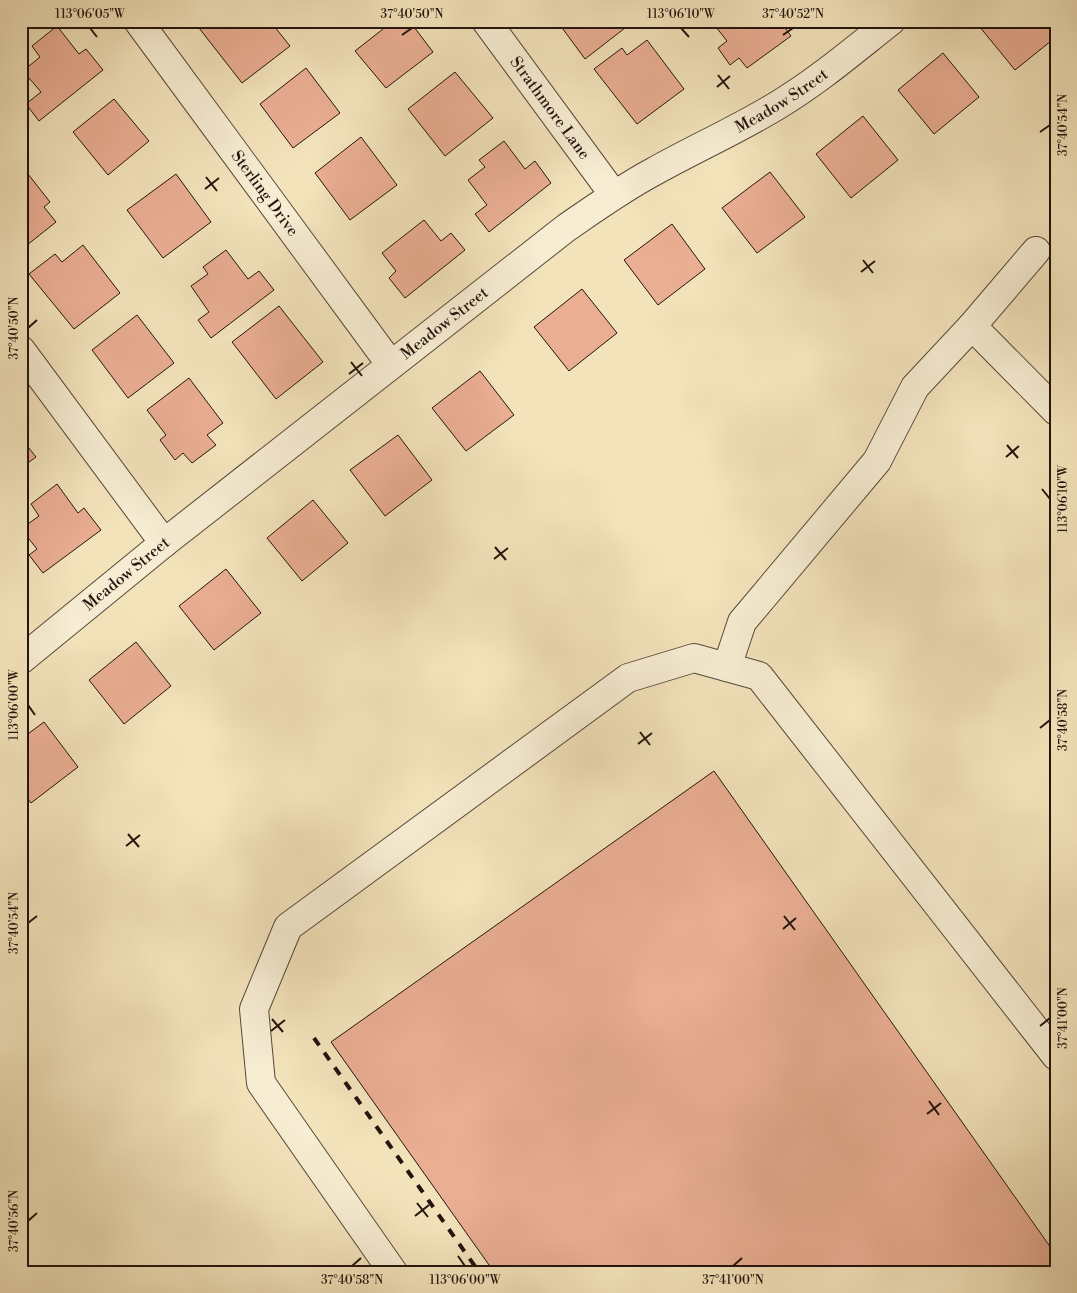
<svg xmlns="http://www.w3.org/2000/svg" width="1077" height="1293" font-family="'Libre Bodoni',serif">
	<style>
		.building { fill: #eaae93; stroke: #23140e }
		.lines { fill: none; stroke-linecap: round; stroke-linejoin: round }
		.minor-casing { stroke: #574839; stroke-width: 30 }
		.minor { stroke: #f7edd3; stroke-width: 28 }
		.rail { stroke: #23140e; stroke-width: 4; stroke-dasharray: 9 9; stroke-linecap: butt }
		.ticks { fill: none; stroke: #23140e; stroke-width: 2 }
		.labels { text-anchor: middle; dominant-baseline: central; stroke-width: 4; stroke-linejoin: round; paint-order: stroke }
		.street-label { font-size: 16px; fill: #23140e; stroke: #f7edd3 }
		.neatline { fill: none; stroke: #23140e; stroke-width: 2 }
		.ticks-label { font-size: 12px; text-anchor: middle; fill: #23140e }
	</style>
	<rect width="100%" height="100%" fill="#f3e3bb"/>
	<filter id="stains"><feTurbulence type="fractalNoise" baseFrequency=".004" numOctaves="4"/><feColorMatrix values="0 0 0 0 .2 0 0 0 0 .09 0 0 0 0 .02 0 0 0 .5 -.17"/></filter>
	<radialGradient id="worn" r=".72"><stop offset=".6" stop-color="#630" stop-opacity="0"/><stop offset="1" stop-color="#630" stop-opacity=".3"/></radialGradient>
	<g class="building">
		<path d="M208,21H270L290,46L242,83L199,28Z"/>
		<path d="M377,21H417L419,23L414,27L433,52L386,88L355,51L383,29Z"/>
		<path d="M557,21H634L585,59Z"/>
		<path d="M713,21H780L791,36L747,68L739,58L730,65L718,48L727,41L712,22Z"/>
		<path d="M985,21H1054L1056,23V37L1015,70L979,26Z"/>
		<path d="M57,26L79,54L86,49L103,70L39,121L26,104L41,92L23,71L40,57L32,46Z"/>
		<path d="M647,40L684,89L637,124L594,69L622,48L627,55Z"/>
		<path d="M943,53L979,97L934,134L898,90Z"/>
		<path d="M306,68L340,113L293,148L260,104Z"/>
		<path d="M455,72L493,118L445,156L408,109Z"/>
		<path d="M114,99L149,141L108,175L73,132Z"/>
		<path d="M863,116L898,160L851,198L816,154Z"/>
		<path d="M361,137L397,185L350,220L315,173Z"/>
		<path d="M504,141L525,169L535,161L551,183L489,232L475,214L487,205L468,180L485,167L479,160Z"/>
		<path d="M770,172L805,217L757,253L722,208Z"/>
		<path d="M28,174L50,202L44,207L56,222L22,249L21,180Z"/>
		<path d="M176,174L211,222L163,258L127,210Z"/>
		<path d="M424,220L441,241L451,233L465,250L405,298L389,278L396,271L382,253Z"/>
		<path d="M672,224L705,269L658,305L624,260Z"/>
		<path d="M83,245L120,293L74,329L29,274L55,254L62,262Z"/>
		<path d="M226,250L248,279L259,271L274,290L211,338L198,320L209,312L191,286L208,274L203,267Z"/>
		<path d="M582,289L617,333L569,371L534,327Z"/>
		<path d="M279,306L323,362L276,399L232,342Z"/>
		<path d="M137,315L174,363L128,398L92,350Z"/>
		<path d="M480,371L514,415L466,451L432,408Z"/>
		<path d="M189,378L223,423L207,435L216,445L192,463L183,453L175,460L160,440L166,435L147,410Z"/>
		<path d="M398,435L432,480L385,516L350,470Z"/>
		<path d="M21,438L36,457L21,468Z"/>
		<path d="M57,484L78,513L84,508L101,530L43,573L29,555L37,549L21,529L39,516L31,504Z"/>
		<path d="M313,500L348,543L302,581L267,538Z"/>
		<path d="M226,569L261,613L214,650L179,606Z"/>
		<path d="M136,642L171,686L124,724L89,680Z"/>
		<path d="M44,722L78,767L31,803L21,790V739Z"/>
		<path d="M714,771L1056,1255V1272H494L331,1042Z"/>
	</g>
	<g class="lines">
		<g class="minor-casing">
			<g id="minor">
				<path id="s1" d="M138,21L391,365"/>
				<path id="s2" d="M486,21L614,195"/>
				<path d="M1036,251L972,326L1056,411"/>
				<path d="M21,350L164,543"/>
				<path id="s3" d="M21,660L164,543L566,228C595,208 623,188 653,172C694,149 737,130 778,105C818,81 854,50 891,21"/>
				<path d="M727,667L742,622L877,461L915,387L972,326"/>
				<path d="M393,1272L261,1083L254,1009L288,927L628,678L694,658L759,676L1056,1056"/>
			</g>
		</g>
		<use href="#minor" class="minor"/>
		<path class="rail" d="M314,1038L479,1272"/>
	</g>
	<path class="ticks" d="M90,28L97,37M681,28L689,37M402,35L412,28M783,35L793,28M718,75L729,89M717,87L730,76M1040,132L1050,125M206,177L217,191M205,189L219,178M863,260L873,273M861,272L875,261M28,328L37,320M351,362L362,376M349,374L363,363M1007,445L1018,458M1006,457L1019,446M1042,489L1050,499M495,547L506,560M494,559L508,548M28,705L35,715M1040,728L1050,720M640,732L650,745M638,744L652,733M128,834L139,847M126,846L140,835M784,916L795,930M28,923L37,916M783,929L796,918M272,1019L283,1032M1040,1026L1050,1018M271,1031L285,1020M929,1101L939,1115M927,1114L941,1103M417,1203L428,1217M415,1216L429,1205M28,1221L37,1213M458,1256L465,1266M352,1266L361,1258M733,1266L742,1258"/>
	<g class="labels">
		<g class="street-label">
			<text stroke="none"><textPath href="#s3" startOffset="946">Meadow Street</textPath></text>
			<text stroke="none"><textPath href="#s2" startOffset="108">Strathmore Lane</textPath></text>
			<text stroke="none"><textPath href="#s1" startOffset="214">Sterling Drive</textPath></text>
			<text stroke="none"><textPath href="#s3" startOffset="541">Meadow Street</textPath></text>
			<text stroke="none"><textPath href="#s3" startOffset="136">Meadow Street</textPath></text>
		</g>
	</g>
	<rect width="1077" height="1293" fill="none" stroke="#f3e3bb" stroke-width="55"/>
	<rect x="28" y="28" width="1022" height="1238" class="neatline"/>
	<g class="ticks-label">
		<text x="90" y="18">113°06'05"W</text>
		<text x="412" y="18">37°40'50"N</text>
		<text x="681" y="18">113°06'10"W</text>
		<text x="793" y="18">37°40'52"N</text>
		<text transform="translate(1063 125) rotate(-90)" y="4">37°40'54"N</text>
		<text transform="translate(14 328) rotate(-90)" y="4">37°40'50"N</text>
		<text transform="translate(1063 499) rotate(-90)" y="4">113°06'10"W</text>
		<text transform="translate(14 705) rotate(-90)" y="4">113°06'00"W</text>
		<text transform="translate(1063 720) rotate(-90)" y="4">37°40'58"N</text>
		<text transform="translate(14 923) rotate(-90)" y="4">37°40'54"N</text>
		<text transform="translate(1063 1018) rotate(-90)" y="4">37°41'00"N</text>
		<text transform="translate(14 1221) rotate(-90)" y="4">37°40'56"N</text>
		<text x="352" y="1284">37°40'58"N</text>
		<text x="465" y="1284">113°06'00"W</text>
		<text x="733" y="1284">37°41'00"N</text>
	</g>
	<rect width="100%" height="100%" filter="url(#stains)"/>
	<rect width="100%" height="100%" fill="url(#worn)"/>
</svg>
